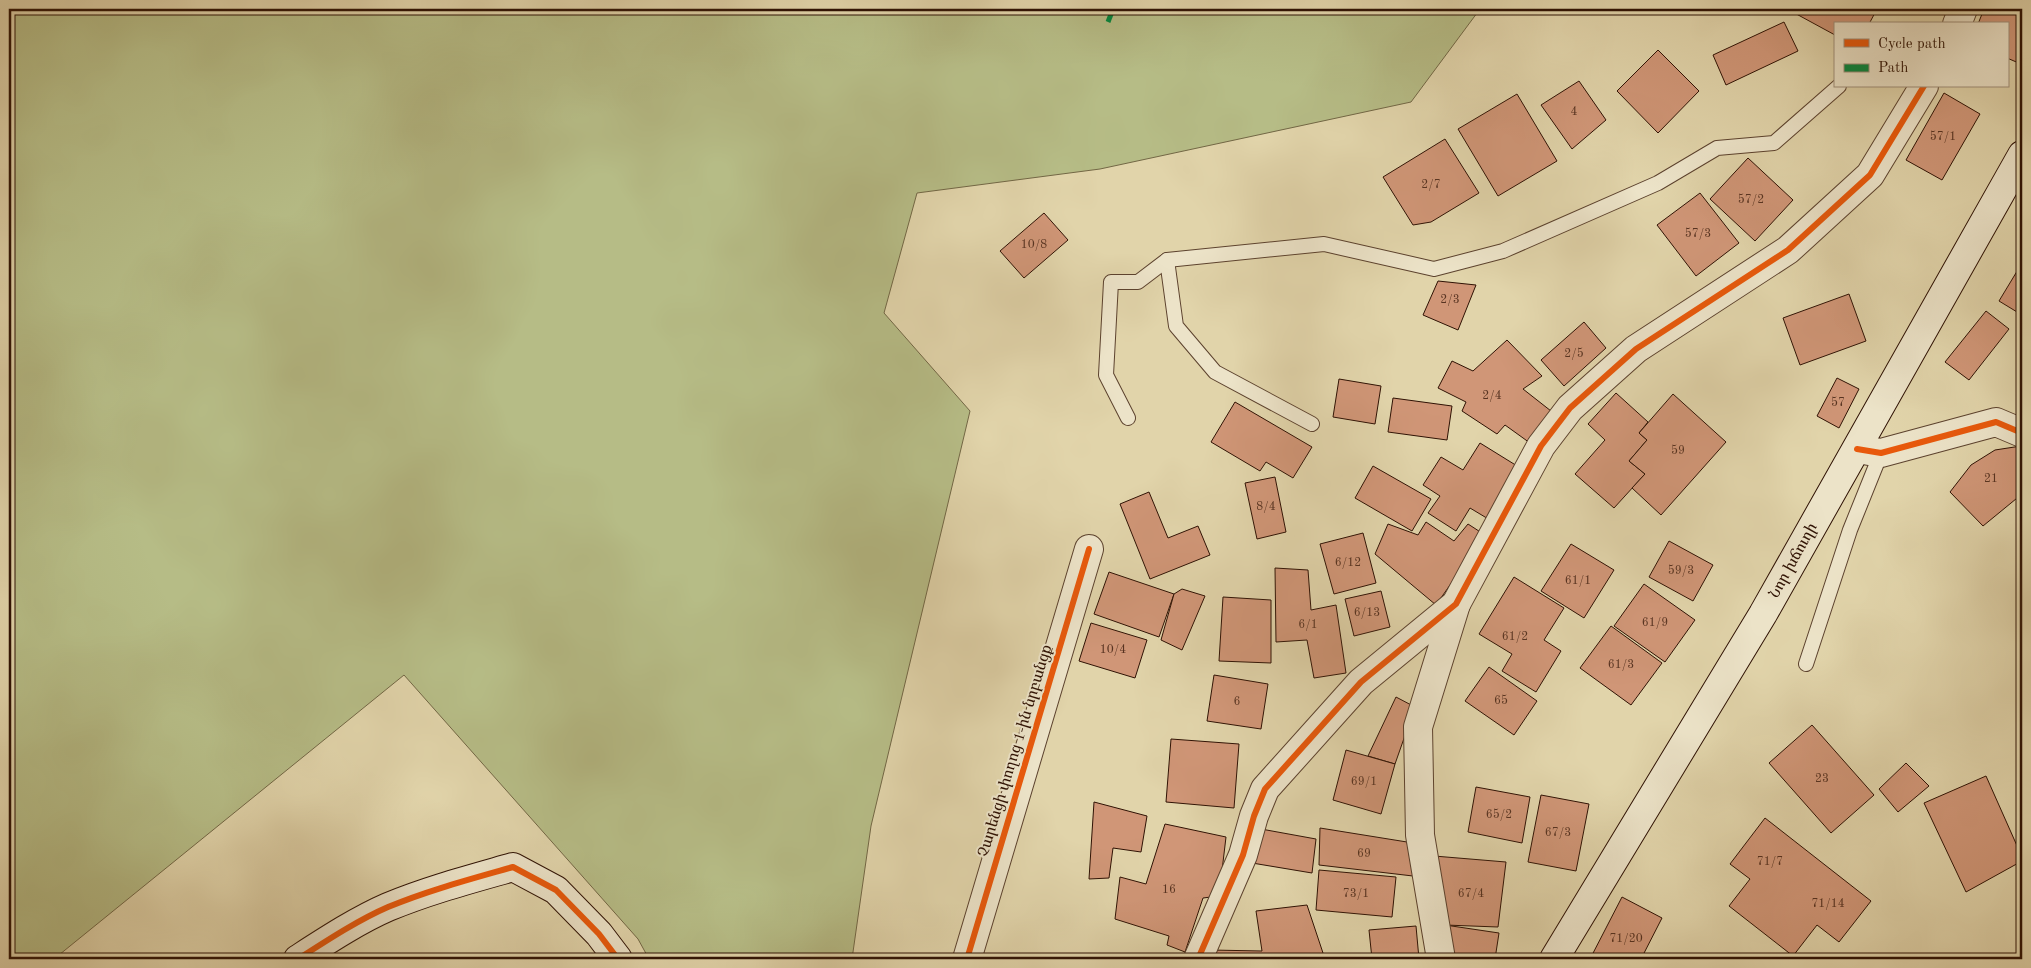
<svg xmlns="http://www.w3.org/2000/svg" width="2031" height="968" font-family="'Old Standard TT','Noto Serif Armenian',serif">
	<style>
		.green { fill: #b6bc86; stroke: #726745 }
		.building { fill: #d09677; stroke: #2f1204 }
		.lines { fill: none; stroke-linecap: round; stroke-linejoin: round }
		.lane-casing { stroke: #5c422e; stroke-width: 16 }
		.street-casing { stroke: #5c422e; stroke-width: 30 }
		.secondary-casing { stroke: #2f1204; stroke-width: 30 }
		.lane { stroke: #ece3c8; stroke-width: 14 }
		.street { stroke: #ece3c8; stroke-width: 28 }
		.secondary { stroke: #ece3c8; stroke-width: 28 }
		.quiet { stroke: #00873e; stroke-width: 5; stroke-dasharray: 10 5; stroke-linecap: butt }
		.cycleway-casing { stroke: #ece3c8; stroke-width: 9 }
		.cycleway { stroke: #e8590c; stroke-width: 6 }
		.labels { text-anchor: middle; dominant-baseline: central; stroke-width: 4; stroke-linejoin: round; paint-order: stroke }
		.number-label { font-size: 12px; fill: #573321 }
		.street-label { font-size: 15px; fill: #2f1204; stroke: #ece3c8 }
	</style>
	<rect width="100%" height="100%" fill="#e1d4aa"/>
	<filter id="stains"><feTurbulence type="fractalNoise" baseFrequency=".004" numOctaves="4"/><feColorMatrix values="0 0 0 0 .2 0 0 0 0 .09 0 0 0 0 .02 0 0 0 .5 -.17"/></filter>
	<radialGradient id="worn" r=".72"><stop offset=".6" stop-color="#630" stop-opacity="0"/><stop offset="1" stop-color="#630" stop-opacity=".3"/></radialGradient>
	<path class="green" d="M9,9H1480L1411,102L1100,169L917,193L884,313L970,411L871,826L852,959H649L638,939L404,675L54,959H9Z"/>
	<g class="building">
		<path d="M1789,9H1877L1869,24H1835V35L1789,10Z"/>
		<path d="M1984,9H2022L2021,64L2007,58V24H1978Z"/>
		<path d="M1784,22L1798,51L1726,85L1713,55Z"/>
		<path d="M1658,50L1699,91L1658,133L1617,91Z"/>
		<path d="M1579,81L1606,120L1572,149L1541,105Z"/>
		<path d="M1944,93L1980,114L1942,180L1906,160Z"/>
		<path d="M1517,94L1557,161L1498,196L1458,129Z"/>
		<path d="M1445,139L1479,193L1431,222L1413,225L1383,177Z"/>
		<path d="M1748,158L1793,200L1755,241L1710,199Z"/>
		<path d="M1700,193L1739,243L1696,276L1657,225Z"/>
		<path d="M1044,213L1068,240L1024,278L1000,251Z"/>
		<path d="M2022,263V315L1999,301Z"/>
		<path d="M1438,281L1476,285L1458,330L1423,315Z"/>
		<path d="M1849,294L1866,341L1800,365L1783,318Z"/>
		<path d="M1986,311L2009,329L1969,380L1945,362Z"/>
		<path d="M1584,322L1606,348L1564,386L1541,360Z"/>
		<path d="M1507,340L1542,376L1523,389L1551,411L1530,443L1505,425L1497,434L1462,411L1466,402L1438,388L1452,361L1473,371Z"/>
		<path d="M1837,378L1859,389L1839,428L1817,416Z"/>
		<path d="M1339,379L1381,386L1375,424L1333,417Z"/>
		<path d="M1616,393L1648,422L1639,433L1647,440L1629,461L1645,474L1614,508L1575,474L1605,440L1588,424Z"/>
		<path d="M1673,394L1726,442L1661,515L1632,488L1645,474L1629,461L1647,440L1639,433Z"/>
		<path d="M1393,398L1452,406L1447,440L1388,432Z"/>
		<path d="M1235,402L1312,447L1293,478L1266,462L1260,471L1211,442Z"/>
		<path d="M1480,443L1522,469L1490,520L1470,508L1456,531L1428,513L1440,496L1423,485L1441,457L1463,470Z"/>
		<path d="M2021,446L2022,494L1983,526L1950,492L1971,465L1995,450Z"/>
		<path d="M1373,466L1431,499L1412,531L1355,498Z"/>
		<path d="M1275,477L1286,532L1257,539L1245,483Z"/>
		<path d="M1149,492L1168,538L1198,526L1210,555L1150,579L1120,504Z"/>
		<path d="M1426,522L1454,541L1468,524L1485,535L1436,605L1375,554L1388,524L1418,535Z"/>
		<path d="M1363,533L1376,583L1334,594L1320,544Z"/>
		<path d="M1669,541L1713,565L1693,601L1649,577Z"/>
		<path d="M1571,544L1614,570L1584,618L1541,591Z"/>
		<path d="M1275,568L1308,570L1311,610L1336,605L1346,673L1314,678L1307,640L1276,642Z"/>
		<path d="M1109,572L1174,594L1159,637L1094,614Z"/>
		<path d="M1514,577L1564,608L1544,640L1561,651L1536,692L1502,671L1512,654L1479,634Z"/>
		<path d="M1644,584L1695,620L1665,662L1614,626Z"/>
		<path d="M1182,589L1205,596L1182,650L1161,640L1174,594Z"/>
		<path d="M1381,591L1390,627L1354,636L1345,599Z"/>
		<path d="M1223,597L1271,600V663L1219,661Z"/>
		<path d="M1091,623L1147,640L1135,678L1079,661Z"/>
		<path d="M1611,626L1662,663L1631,705L1580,668Z"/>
		<path d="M1489,667L1537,701L1514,735L1465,701Z"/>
		<path d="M1214,675L1268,684L1261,729L1207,721Z"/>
		<path d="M1396,697L1415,707L1395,764L1368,756Z"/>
		<path d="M1812,725L1874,795L1831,833L1769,763Z"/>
		<path d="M1171,739L1239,744L1234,808L1166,802Z"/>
		<path d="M1346,750L1395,764L1381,814L1333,800Z"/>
		<path d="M1906,763L1929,786L1898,812L1879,789Z"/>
		<path d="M1986,776L2022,857V861L1966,892L1924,803Z"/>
		<path d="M1476,787L1530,797L1522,843L1468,832Z"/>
		<path d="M1541,795L1589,804L1576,871L1528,862Z"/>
		<path d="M1094,802L1147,816L1141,852L1113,848L1109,878L1089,879Z"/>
		<path d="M1765,818L1871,901L1839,942L1817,925L1793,956L1729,906L1750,879L1730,864Z"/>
		<path d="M1165,824L1226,837L1219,896L1203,898L1185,952L1167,945L1169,936L1115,919L1120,877L1146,884Z"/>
		<path d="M1320,828L1407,842L1413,876L1319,865Z"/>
		<path d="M1261,829L1316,839L1312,873L1252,863Z"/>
		<path d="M1434,856L1506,862L1498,927L1445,925Z"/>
		<path d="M1319,870L1396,877L1392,917L1316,910Z"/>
		<path d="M1622,897L1662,918L1641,959H1590Z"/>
		<path d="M1307,905L1325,959H1208L1210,950L1262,951L1256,911Z"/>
		<path d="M1445,925L1499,933L1495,959H1450Z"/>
		<path d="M1416,926L1419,959H1372L1369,930Z"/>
	</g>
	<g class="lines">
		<g class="lane-casing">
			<g id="lane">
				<path d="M1167,260L1176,326L1215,372L1312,424"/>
				<path d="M1128,418L1106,375L1111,282H1138L1167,260L1324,244L1434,269L1503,251L1658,183L1717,148L1774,143L1839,86"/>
				<path d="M1806,664L1850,530L1881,453"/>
			</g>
		</g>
		<g class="street-casing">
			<g id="street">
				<path d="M1957,24L1963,9"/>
				<path d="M1857,449L1881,453L1996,422L2022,433"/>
				<path d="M967,959L1089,549"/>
				<path d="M1198,959L1243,855L1254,816L1265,789L1361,682L1456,604L1541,446L1570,408L1636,349L1788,250L1870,175L1924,86"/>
				<path d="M1441,959L1420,835L1418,727L1456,604"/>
			</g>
		</g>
		<g class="secondary-casing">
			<g id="secondary">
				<path d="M298,959C326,941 358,920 388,907C429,890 471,879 513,867L556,890L599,934L618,959"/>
				<path d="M1554,959L1763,614L2022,155"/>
			</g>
		</g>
		<use href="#lane" class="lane"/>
		<use href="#street" class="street"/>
		<use href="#secondary" class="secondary"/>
		<path class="quiet" d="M1108,22L1113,9"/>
		<g class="cycleway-casing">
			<g id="cycleway">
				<path d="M1857,449L1881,453L1996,422L2022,433"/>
				<path d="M298,959C326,941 358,920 388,907C429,890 471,879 513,867L556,890L599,934L618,959"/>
				<path d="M967,959L1089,549"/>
				<path d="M1198,959L1243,855L1254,816L1265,789L1361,682L1456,604L1541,446L1570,408L1636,349L1788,250L1870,175L1924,86"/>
			</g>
		</g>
		<use href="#cycleway" class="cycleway"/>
	</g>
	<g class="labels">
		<g class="number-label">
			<text x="1574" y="112">4</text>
			<text x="1943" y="137">57/1</text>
			<text x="1431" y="185">2/7</text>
			<text x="1751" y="200">57/2</text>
			<text x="1698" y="234">57/3</text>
			<text x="1034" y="245">10/8</text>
			<text x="1450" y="300">2/3</text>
			<text x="1574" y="354">2/5</text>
			<text x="1492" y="396">2/4</text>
			<text x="1838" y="403">57</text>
			<text x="1678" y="451">59</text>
			<text x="1991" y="479">21</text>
			<text x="1266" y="507">8/4</text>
			<text x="1348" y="563">6/12</text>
			<text x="1681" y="571">59/3</text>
			<text x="1578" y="581">61/1</text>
			<text x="1367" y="613">6/13</text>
			<text x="1655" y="623">61/9</text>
			<text x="1308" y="625">6/1</text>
			<text x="1515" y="637">61/2</text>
			<text x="1113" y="650">10/4</text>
			<text x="1621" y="665">61/3</text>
			<text x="1501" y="701">65</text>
			<text x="1237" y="702">6</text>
			<text x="1822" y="779">23</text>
			<text x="1364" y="782">69/1</text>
			<text x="1499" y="815">65/2</text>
			<text x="1558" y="833">67/3</text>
			<text x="1364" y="854">69</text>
			<text x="1770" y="862">71/7</text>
			<text x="1169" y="890">16</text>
			<text x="1356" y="894">73/1</text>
			<text x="1471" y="894">67/4</text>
			<text x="1828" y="904">71/14</text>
			<text x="1626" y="939">71/20</text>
		</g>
		<g class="street-label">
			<text transform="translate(1794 561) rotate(-61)">Նոր խճուղի</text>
			<text transform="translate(1016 751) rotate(-73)">Չարենցի փողոց 1-ին նրբանցք</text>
		</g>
	</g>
	<rect width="2031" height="968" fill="none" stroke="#e1d4aa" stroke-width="30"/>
	<rect x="10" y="10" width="2011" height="948" fill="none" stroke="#2f1204" stroke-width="2.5"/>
	<rect x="15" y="15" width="2001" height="938" fill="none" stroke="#2f1204"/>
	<rect x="1834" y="22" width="175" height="65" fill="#ece3c8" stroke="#a08f7a"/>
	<rect x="1844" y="39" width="25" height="8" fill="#e8590c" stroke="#a08f7a"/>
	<text x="1878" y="48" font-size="15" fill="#2f1204">Cycle path</text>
	<rect x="1844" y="64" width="25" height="8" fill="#00873e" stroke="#a08f7a"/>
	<text x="1878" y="72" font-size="15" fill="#2f1204">Path</text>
	<rect width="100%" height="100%" filter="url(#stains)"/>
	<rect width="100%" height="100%" fill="url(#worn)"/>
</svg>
